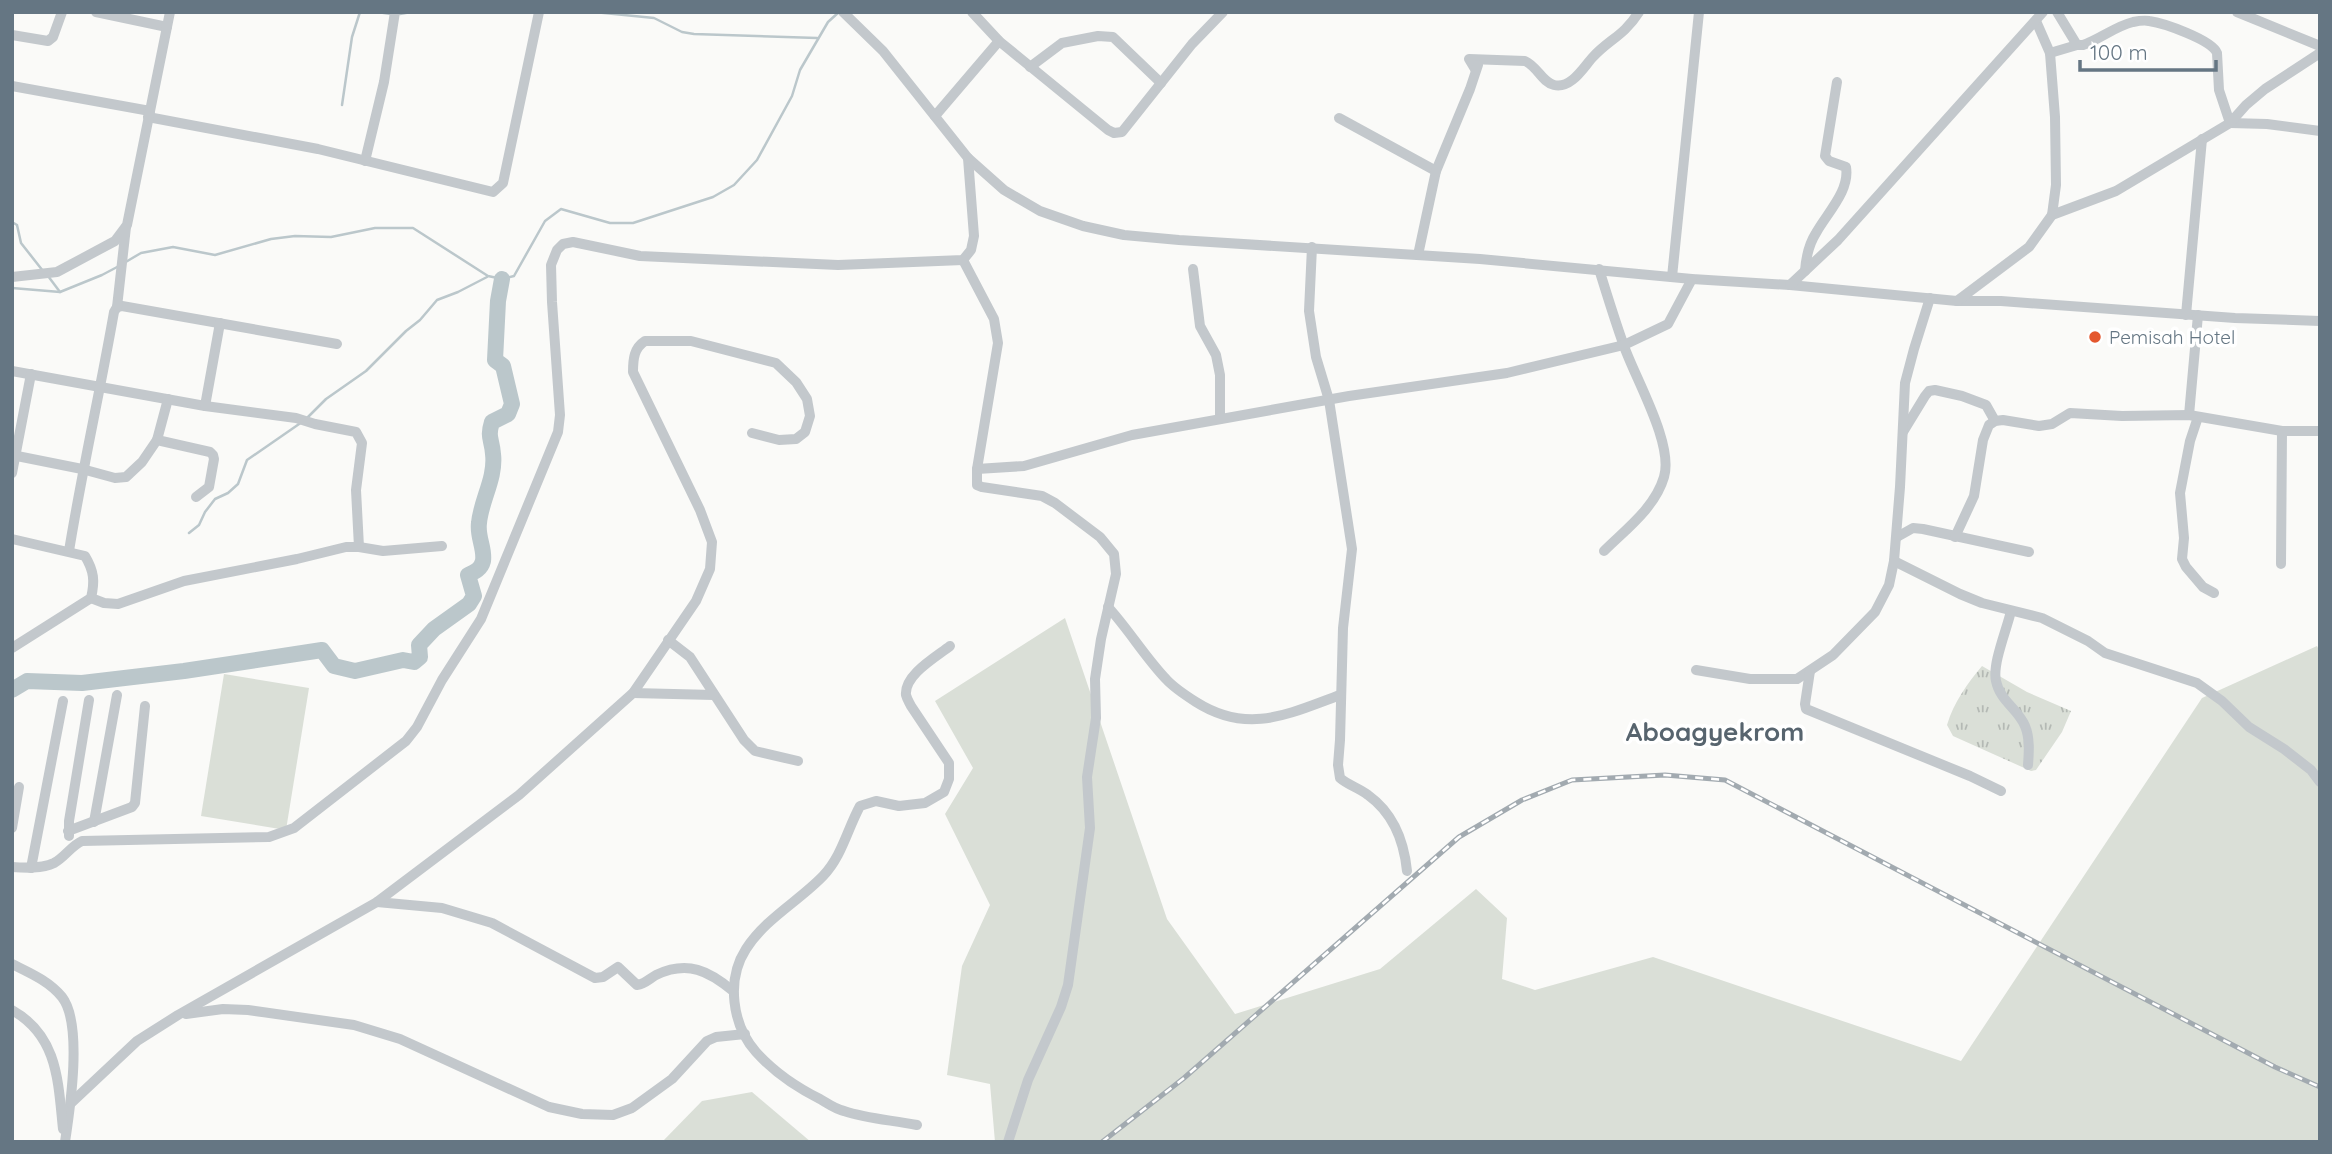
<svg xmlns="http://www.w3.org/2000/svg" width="2332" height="1154" font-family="Quicksand,sans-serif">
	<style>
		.green { fill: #dadfd7 }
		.park { fill: url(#park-tufts) }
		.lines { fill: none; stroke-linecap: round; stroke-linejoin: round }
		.stream { stroke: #bbc7cb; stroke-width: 2.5 }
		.river { stroke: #bbc7cb; stroke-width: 16 }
		.minor { stroke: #c3c8cc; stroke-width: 10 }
		.rail-casing { stroke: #a2aab0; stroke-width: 5 }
		.rail { stroke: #fff; stroke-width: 2.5; stroke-dasharray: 8; stroke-linecap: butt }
		.poi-dot { fill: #e4572e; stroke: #fff; stroke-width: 2.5 }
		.labels { text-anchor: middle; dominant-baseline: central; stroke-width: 7; stroke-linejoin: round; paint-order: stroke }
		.poi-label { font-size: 19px; fill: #657683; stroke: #fff; text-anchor: start }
		.district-label { font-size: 26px; font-weight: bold; fill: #57646e; stroke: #fff }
	</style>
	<defs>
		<pattern id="park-tufts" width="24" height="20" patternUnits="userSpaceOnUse" patternTransform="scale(1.75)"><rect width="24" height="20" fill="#dadfd7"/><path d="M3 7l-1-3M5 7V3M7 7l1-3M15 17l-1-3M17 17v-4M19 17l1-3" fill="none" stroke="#b4b9b4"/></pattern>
	</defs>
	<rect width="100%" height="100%" fill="#fafaf8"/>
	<g class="green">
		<path d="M1065,618L1167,919L1235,1014L1380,969L1476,889L1507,918L1502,979L1535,990L1653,957L1961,1061L2202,698L2317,646L2320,652V1142H995L990,1084L947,1075L962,966L990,905L945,814L973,768L935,701Z"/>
		<path d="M224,674L309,688L286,830L201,816Z"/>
		<path d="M752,1092L811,1142H662L702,1101Z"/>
	</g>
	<path class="park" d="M1982,666L2027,692L2071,711L2062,732L2036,770L2031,771L1953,736L1947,725C1954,702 1967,684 1982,666Z"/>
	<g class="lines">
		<g class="stream">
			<path d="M377,12L391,14"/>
			<path d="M594,12L654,18L682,32L694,34L817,38"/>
			<path d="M400,14L411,12"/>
			<path d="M342,105L352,37L360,12"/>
			<path d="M12,222L17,225L21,243L43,271"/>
			<path d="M124,263L141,253L173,247L215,255L271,239L295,236L331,237L375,228H413L488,276L502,279L514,276L545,221L561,209L610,223H633L713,197L734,185L757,160L792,96L800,70L828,22L839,12"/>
			<path d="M48,276L60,292"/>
			<path d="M12,288L60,292L102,275L119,266"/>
			<path d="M307,418L326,399L366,371L406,331L420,320L437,300L458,292L487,277"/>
			<path d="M189,533L199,525L205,512L215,499L228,493L238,484L247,460L302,422"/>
		</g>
		<path class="river" d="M12,690L27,681L82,683L184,671L322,650L334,666L355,671L403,660L414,662L420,657L419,645L434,629L469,604L474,596L468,575C475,572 481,569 483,561C485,548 477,537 479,523C481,500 496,478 493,454C492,439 487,438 492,422L508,414L512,404L503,366L495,360L498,301L502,279"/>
		<g class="minor">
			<path d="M96,12L167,27"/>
			<path d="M843,12L883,51L968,158L1004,190L1040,211L1083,226L1124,235L1179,240L1480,259L1692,279L1790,285L1957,301H2001L2235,318L2320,321"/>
			<path d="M972,12L999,41L1108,130L1114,133L1122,132L1192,44L1223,12"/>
			<path d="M2057,12L2077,45H2083C2100,39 2116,26 2133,22C2138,21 2144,20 2149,21C2164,23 2212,40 2217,53L2219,90L2230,123L2267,124L2320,131"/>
			<path d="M2237,12L2320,46"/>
			<path d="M2036,21L2050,53L2055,117L2056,185L2052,215"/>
			<path d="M12,35L48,41L53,37L62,12"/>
			<path d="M2050,53L2077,45"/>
			<path d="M1030,67L1062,43L1098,36L1113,37L1161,83"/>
			<path d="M1475,69L1469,59L1525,61C1537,66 1542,82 1554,85C1571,89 1583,68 1592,58C1609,39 1623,37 1639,12"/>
			<path d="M12,86L150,111"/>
			<path d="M935,116L999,41"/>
			<path d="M148,117L318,149L493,192L503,183L539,12"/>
			<path d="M1339,118L1436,171"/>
			<path d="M365,161L384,82L395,12"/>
			<path d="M1312,247L1309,311L1316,357L1329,400L1352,549L1343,628L1340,740L1338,765L1340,778C1348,785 1359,788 1368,795C1393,813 1404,841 1407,871"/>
			<path d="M1418,255L1436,171L1470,89L1478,65"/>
			<path d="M963,260L994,319L998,343L977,469V485L982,487L1042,496L1055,503L1100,537L1114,554L1116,574L1101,639L1095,679L1096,718L1087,777L1090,828L1068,985L1061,1007L1028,1080L1008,1142"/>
			<path d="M1193,269L1200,326L1216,355L1220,375V419"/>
			<path d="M1599,269C1607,295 1615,321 1624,346C1635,378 1674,444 1664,477C1655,508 1625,530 1604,551"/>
			<path d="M1805,271C1806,257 1809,244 1816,233C1827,213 1850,191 1846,167L1829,161L1825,156L1837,82"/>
			<path d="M12,277L57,272L115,241L127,225L170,12"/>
			<path d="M1672,277L1699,12"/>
			<path d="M1790,285L1838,240L2043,12"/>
			<path d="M1957,301L2029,247L2052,215L2116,191L2230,123L2246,105L2265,89L2320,53"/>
			<path d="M117,307L122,306L337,344"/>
			<path d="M2186,315L2202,139"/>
			<path d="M12,371L205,406L296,418L315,424L356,432L362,443L356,490L359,547"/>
			<path d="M205,406L220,323"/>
			<path d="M2189,415L2198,315"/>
			<path d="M2198,417L2190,441L2180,493L2184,538L2182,559L2186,567L2203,587L2214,593"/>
			<path d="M1903,432L1925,396L1929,391L1935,390L1962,396L1986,405L1995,421"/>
			<path d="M157,440L168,399"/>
			<path d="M12,455L82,469L115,478L126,477L142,462L157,440L210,452L213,455L214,459L209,487L196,497"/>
			<path d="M977,469L1024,466L1132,435L1349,396L1507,373L1624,345L1668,324L1692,279"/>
			<path d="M12,473L31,374"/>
			<path d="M1897,537L1913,528L1923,529L2029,552"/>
			<path d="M1955,537L1974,496L1983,440L1989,425L1995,421L2003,420L2039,426L2052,424L2070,413L2122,416L2189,415L2282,431H2320"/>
			<path d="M12,539L85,556C94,571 95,581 91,598L12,648"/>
			<path d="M69,551C82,471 100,392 114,312L117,307L126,227"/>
			<path d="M1894,561L1960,594L1982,603L2042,618L2088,641L2105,653L2197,683L2222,701L2249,727L2284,749L2311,770L2320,782"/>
			<path d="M2281,564L2282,431"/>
			<path d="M91,598L104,603L118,604L184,581L297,559L346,547H359L383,551L442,546"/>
			<path d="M1108,607C1129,630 1145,657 1166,679C1174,688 1185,695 1196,702C1248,735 1288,714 1340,695"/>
			<path d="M2011,611C2007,629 1992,664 1996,681C2000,701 2018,709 2025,726C2030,738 2029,752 2028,765"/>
			<path d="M668,640L690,657L744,740L755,751L798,761"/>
			<path d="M1696,670L1750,679H1797L1833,655L1875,612L1889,585L1894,561L1900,487L1905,383L1914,349L1930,298"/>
			<path d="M1810,671L1805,704L1806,709L1970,776L2001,791"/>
			<path d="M633,693L714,695"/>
			<path d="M94,822L117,695"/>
			<path d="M12,828L19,787"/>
			<path d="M68,831L132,807L135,803L145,706"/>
			<path d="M69,836V821L89,700"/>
			<path d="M12,867C25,868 42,869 54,863C65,857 71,846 82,841L269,837L294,828L406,741L417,727L442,680L481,619L558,432L560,415L552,302L551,265L557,250L563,244L573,242L640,256L838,265L963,260L971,250L974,236L968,158"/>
			<path d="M31,868L63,701"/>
			<path d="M377,902L442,908L492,923L595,978L603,977L618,967L637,985C645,984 649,979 656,975C688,960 709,971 733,991"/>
			<path d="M12,964C30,973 49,981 62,997C83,1024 70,1109 65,1142"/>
			<path d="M12,1010C58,1036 58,1081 63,1129"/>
			<path d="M186,1014L223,1009L248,1010L354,1025L400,1039L549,1107L582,1114L613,1115L632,1108L672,1079L707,1041L716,1037L745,1034"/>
			<path d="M71,1103L137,1041L178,1015L377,902L519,795L633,693L696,601L710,569L712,542L700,510L633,372C633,359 634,348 645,341H691L776,363L796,382L807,399L810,416L805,432L796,439L779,440L752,433"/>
			<path d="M917,1125C893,1120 867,1119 844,1111C835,1109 827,1103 820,1099C796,1087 774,1072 756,1052C732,1025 726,980 746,949C765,919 799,901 823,876C842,856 847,830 860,806L876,801L899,806L925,803L944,792L949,779V763L911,706C909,702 907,699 906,695C904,675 936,657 950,646"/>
		</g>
		<g class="rail-casing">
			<path id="rail" d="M1102,1142L1184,1078L1459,837L1522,800L1572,780L1665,775L1725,780L2275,1067L2320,1087"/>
		</g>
		<use href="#rail" class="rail"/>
	</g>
	<circle class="poi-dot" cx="2095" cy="337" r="7"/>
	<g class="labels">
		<g class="poi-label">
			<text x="2109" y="337">Pemisah Hotel</text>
		</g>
		<g class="district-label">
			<text x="1715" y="731">Aboagyekrom</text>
		</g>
	</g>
	<rect width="2332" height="1154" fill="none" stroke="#657683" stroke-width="28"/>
	<path d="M2080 60v10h136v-10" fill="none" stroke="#657683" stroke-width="3.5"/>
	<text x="2090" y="60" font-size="21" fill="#657683" stroke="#ffffff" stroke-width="5" paint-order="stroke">100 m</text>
</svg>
